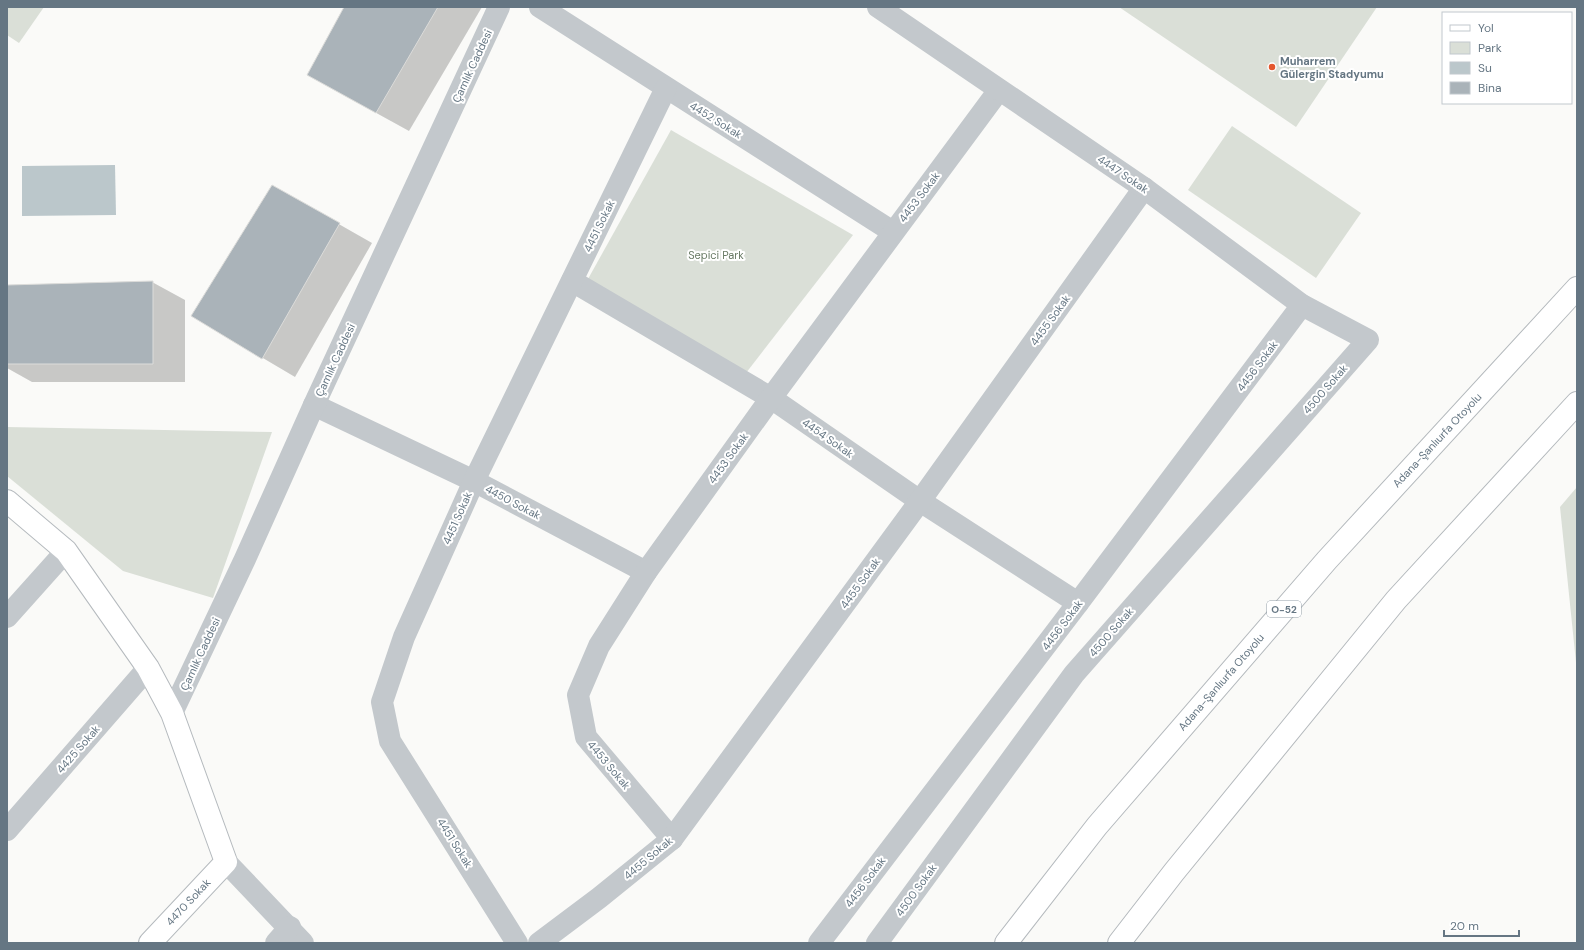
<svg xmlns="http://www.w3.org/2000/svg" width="1584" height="950" font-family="'DM Sans',sans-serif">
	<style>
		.green { fill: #dadfd7 }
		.water { fill: #bbc7cb }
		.shadow { fill: #0003 }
		.building { fill: #aab3b9; stroke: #dcdcda }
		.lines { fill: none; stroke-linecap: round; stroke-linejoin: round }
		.major-casing { stroke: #b5babe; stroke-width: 24 }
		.highway-casing { stroke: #b4b9bd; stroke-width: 24 }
		.minor { stroke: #c3c8cc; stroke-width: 22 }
		.major { stroke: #fff; stroke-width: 22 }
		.highway { stroke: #fff; stroke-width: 22 }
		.poi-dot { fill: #e4572e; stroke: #fff; stroke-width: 1.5 }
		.labels { text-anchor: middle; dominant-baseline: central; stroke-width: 4; stroke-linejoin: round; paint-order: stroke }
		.shield { fill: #fff; stroke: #939fa8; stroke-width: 1 }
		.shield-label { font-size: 10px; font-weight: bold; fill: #657683 }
		.poi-label { font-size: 11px; font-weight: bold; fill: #657683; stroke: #fff; text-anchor: start }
		.street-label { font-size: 11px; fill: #657683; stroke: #fff }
		.park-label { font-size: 11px; fill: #687a64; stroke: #fff }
	</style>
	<rect width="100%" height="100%" fill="#fafaf8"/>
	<g class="green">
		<path d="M7,7H44L19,43L7,35Z"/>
		<path d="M1119,7H1377L1296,127Z"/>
		<path d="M1232,126L1361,213L1316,278L1188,190Z"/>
		<path d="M671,130L853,235L746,373L588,279Z"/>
		<path d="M7,427L272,432L213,598L123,571L7,476Z"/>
		<path d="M1577,487V672L1560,507Z"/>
	</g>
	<path class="water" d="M115,165L116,215L22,216V166Z"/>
	<g class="shadow">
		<path d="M345,7H482L409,131L340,93Z"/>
		<path d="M272,186L372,243L295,377L192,316Z"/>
		<path d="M152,282L185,300V382H32L7,368V286Z"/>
	</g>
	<g class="building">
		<path d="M344,7H438L376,113L307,75Z"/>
		<path d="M272,185L340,223L262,359L191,316Z"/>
		<path d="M153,281V364H7V285Z"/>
	</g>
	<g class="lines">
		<g class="major-casing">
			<path id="major" d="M7,501L66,551L148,668L172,713L226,862L150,943"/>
		</g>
		<g class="highway-casing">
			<g id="highway">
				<path d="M1006,943L1097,826L1327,560L1577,288"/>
				<path d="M1119,943L1174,872L1396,600L1577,403"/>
			</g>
		</g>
		<g class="minor">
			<path d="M540,7L893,232"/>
			<path d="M572,281L771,398L920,501L1078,603"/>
			<path d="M314,405L474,481L646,572"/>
			<path d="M7,617L66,551"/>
			<path d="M172,713L245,559L314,405L499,7"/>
			<path d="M7,830L148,668"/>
			<path d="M672,839L586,737L578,695L599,646L646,572L771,398L999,90"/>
			<path d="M226,862L303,943"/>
			<path d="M276,943L290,927"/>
			<path d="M517,943L390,741L382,702L404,637L474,481L666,88"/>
			<path d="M539,943L599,898L672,839L920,501L1144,188"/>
			<path d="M819,943L1078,603L1302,305"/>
			<path d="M877,943L1074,674L1368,340L1302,305L1144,188L878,7"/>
		</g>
		<use href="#major" class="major"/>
		<use href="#highway" class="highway"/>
	</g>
	<circle class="poi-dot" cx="1272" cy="67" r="4"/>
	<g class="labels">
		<rect class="shield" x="1267" y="601" width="34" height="16" rx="3"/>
		<g class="shield-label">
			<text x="1284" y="609">O-52</text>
		</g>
		<g class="poi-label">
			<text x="1280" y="61">Muharrem<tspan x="1280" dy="13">Gülergin Stadyumu</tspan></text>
		</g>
		<g class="street-label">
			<text transform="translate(472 66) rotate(-65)">Çamlık Caddesi</text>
			<text transform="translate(716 120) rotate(32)">4452 Sokak</text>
			<text transform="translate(1123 174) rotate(34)">4447 Sokak</text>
			<text transform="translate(919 197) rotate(-53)">4453 Sokak</text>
			<text transform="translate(599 226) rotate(-64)">4451 Sokak</text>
			<text transform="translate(1050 320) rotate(-54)">4455 Sokak</text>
			<text transform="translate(335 360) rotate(-65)">Çamlık Caddesi</text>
			<text transform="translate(1257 366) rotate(-53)">4456 Sokak</text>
			<text transform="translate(1325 389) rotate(-49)">4500 Sokak</text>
			<text transform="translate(828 438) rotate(35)">4454 Sokak</text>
			<text transform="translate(1437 440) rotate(-47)">Adana-Şanlıurfa Otoyolu</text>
			<text transform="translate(728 458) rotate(-54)">4453 Sokak</text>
			<text transform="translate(513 502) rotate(28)">4450 Sokak</text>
			<text transform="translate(457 518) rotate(-66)">4451 Sokak</text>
			<text transform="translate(860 583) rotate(-54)">4455 Sokak</text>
			<text transform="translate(1062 625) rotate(-53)">4456 Sokak</text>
			<text transform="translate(1111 632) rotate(-49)">4500 Sokak</text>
			<text transform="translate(200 654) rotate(-65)">Çamlık Caddesi</text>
			<text transform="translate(1221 682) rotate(-49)">Adana-Şanlıurfa Otoyolu</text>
			<text transform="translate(78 749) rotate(-49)">4425 Sokak</text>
			<text transform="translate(609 765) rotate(50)">4453 Sokak</text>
			<text transform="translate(455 843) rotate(58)">4451 Sokak</text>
			<text transform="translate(648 858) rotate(-40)">4455 Sokak</text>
			<text transform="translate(865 882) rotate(-53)">4456 Sokak</text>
			<text transform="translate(916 890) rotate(-54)">4500 Sokak</text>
			<text transform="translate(188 902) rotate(-47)">4470 Sokak</text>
		</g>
		<g class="park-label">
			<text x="716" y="255">Sepici Park</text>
		</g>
	</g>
	<rect width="1584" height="950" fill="none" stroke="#657683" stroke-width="16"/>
	<rect x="1442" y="12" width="130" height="92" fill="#ffffff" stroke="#c1c8cd"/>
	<rect x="1450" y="25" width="20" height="6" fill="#ffffff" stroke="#c1c8cd"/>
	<text x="1478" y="32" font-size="12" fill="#657683">Yol</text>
	<rect x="1450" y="42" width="20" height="12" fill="#dadfd7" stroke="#c1c8cd"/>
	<text x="1478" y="52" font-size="12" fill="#657683">Park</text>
	<rect x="1450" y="62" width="20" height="12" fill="#bbc7cb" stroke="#c1c8cd"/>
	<text x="1478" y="72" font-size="12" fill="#657683">Su</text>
	<rect x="1450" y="82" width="20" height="12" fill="#aab3b9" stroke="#c1c8cd"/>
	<text x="1478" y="92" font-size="12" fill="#657683">Bina</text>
	<path d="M1444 930v6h75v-6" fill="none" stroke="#657683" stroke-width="2"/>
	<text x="1450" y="930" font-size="12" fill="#657683" stroke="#ffffff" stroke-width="3" paint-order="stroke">20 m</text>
</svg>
